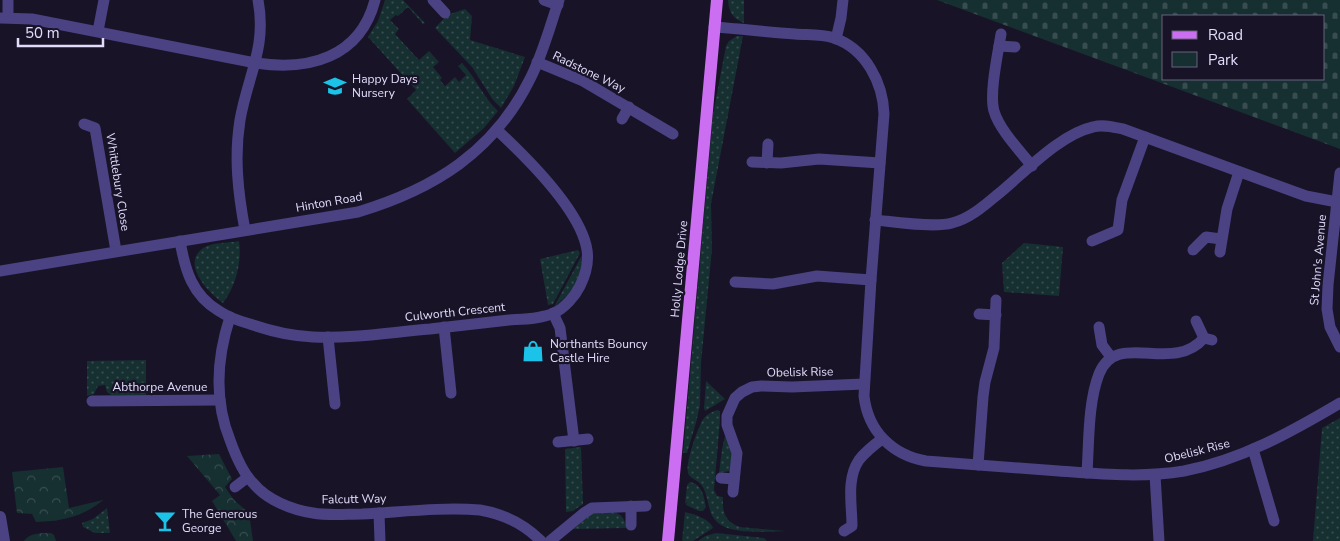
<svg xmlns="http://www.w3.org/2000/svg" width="1340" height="541" font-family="'Nunito Sans',sans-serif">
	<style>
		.green { fill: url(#green-dots) }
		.forest { fill: url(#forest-crowns) }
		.cemetery { fill: url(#cemetery-stones); fill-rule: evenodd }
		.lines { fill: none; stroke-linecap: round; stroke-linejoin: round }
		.minor { stroke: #4a4282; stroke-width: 11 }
		.tertiary { stroke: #4a4282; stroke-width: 12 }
		.primary { stroke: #cb6ef1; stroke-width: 12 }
		.labels { text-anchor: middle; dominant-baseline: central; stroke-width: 4.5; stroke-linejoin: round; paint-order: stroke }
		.street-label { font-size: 12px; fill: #e2dcfc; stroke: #181327 }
		.poi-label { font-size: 12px; fill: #e2dcfc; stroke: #181327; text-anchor: start }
	</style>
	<defs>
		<pattern id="green-dots" width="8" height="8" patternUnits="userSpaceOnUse" patternTransform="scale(1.25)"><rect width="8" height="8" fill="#162f31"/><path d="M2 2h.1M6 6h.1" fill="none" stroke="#384d50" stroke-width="1.8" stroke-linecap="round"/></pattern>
		<pattern id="forest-crowns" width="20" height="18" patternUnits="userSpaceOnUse" patternTransform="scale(1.25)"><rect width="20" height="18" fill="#162f31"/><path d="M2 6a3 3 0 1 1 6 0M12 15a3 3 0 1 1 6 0" fill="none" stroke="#384d50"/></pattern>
		<pattern id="cemetery-stones" width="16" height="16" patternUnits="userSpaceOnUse" patternTransform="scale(1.25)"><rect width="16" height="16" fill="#162f31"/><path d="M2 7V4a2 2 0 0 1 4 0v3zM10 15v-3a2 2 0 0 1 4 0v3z" fill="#384d50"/></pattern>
	</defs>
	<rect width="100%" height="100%" fill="#181327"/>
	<g class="green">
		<path d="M385,0H403L425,23L423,24L408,7L398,16L396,15L390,20L399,29L395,34L419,60L429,51L439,62L433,67L442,78L440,80L445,86L455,77L459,82L466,75L458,66L462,63C476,78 483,97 498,111L484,128L455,153L407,99L416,90L368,37L378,21Z"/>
		<path d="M728,0H744V23C732,18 729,12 728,0Z"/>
		<path d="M465,9L472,16L470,40L525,57L514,86L501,108L493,100L472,67L435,28L447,15Z"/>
		<path d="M737,36H743L711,204L712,249L701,363L700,405L696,423L687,453H683L713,114L726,46L729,41Z"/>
		<path d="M239,241C242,262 236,286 223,303C208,293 179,262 205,247C214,242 229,243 239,241Z"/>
		<path d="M1024,243L1063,247L1059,296L1004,292L1002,263Z"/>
		<path d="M578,250L580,253L553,304L548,305L540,259Z"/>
		<path d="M583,253C585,276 571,294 554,307Z"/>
		<path d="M146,360V395H111L107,392L105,385L98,386L94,394L87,396V361Z"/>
		<path d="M706,381L725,399L705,411L704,408Z"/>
		<path d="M717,410L720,411V420L714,490L717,496L723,497C722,512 725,522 740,527L785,531C768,532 735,534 721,525C708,517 710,505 705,492C701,479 690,480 688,473C685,463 698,426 704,418C707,414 712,412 717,410Z"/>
		<path d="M1340,418V541H1313L1322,428Z"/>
		<path d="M725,436L732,451L730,471L719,473L722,449Z"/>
		<path d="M581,447L583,504L573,511L566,512L565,449Z"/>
		<path d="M690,482C702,484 704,496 706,507L703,511H699L686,505L687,502L685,504L687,485Z"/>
		<path d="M107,508L110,533H95L83,527L82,523L93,519Z"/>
		<path d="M596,512C611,512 624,509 626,528L573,529L591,514Z"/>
		<path d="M685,512C694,514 710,519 713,528L693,541H682Z"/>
		<path d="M716,533L764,538L767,541H698L705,536Z"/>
	</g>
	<g class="forest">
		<path d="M219,454L232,479L225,487L234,500L249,513L253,541H236L212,501L220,495L187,456Z"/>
		<path d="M63,467L69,508L103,500C83,517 62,521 36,522L32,514L17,513L12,472Z"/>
		<path d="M43,533H51L54,535L56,541H24C29,534 35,534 43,533Z"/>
	</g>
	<path class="cemetery" d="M937,0H1340V149ZM1164,16H1324V79H1164Z"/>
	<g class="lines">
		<g class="minor">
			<path d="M8,0V17"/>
			<path d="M433,0L445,13"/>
			<path d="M544,0L558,5"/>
			<path d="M0,18L32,19L256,63C308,71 360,58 375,0"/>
			<path d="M714,27C741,29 768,32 795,34C808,35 822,34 834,38C866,49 883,83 884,114L871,280L864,396C868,431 892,455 926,461C971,464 1015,468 1059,471C1101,474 1142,478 1184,471C1241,460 1291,432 1340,403"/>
			<path d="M98,31L104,0"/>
			<path d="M1001,34C998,53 989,94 994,111C999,129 1020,151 1032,166"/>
			<path d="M836,39L841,18L843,0"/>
			<path d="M999,46L1015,47"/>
			<path d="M537,62L583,81L673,134"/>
			<path d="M622,119L629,107"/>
			<path d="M84,124L95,128L116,251"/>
			<path d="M752,162L781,163L819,159L880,163"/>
			<path d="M767,163L768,144"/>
			<path d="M1340,173L1328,285L1327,309L1330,327L1340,347"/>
			<path d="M875,220C895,222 934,228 952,223C969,219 984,206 997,195C1023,174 1060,134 1093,127C1103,124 1113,127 1123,129L1306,196L1337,202"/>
			<path d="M245,230C238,193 234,157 240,120C248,75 267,47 258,0"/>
			<path d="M180,241C185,270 192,295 219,311C228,317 239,321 250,324C270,331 291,336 313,337C352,339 392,332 430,329C457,326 483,323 509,320C524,319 540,319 554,313C565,308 575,296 580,286C586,274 589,263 587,250C581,211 525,156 497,130"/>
			<path d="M1092,241L1118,230L1122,200L1145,137"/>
			<path d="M1193,250L1206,237L1221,239"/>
			<path d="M1220,252L1227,209L1239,172"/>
			<path d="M0,271L358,212C434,189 494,152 530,79C543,54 550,26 559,0"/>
			<path d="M735,282L773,284L817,276L871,280"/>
			<path d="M553,313L560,328L574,441"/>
			<path d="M979,314L996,315"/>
			<path d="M230,317C217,357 214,400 230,440C235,454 242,472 253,483C267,500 292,510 313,513C329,516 346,514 362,514C401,512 441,507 480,510C504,514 524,524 541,541"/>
			<path d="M1196,321L1204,338L1212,340"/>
			<path d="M444,327L451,393"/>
			<path d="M1099,327L1102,345L1111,357"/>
			<path d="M328,337L335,404"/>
			<path d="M92,401L220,400"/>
			<path d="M558,442L588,439"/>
			<path d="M1253,449L1274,521"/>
			<path d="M978,465L983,397L985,382L994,348L996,300"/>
			<path d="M1087,473C1089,442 1088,402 1099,374C1117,329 1172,375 1204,338"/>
			<path d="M1155,475L1159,541"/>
			<path d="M721,478L734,479"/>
			<path d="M235,487L248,477"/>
			<path d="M733,492L737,453L727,425V416L735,398L742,392L752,387L761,386L792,387L864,384"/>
			<path d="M631,506V525"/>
			<path d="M379,513L380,541"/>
			<path d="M844,531L852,526C852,505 846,479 859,460C865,452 874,445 882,439"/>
			<path d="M550,541L584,513L592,508L646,506"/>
		</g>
		<path class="tertiary" d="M0,517L4,541"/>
		<path class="primary" d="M668,541L717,0"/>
	</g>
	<defs>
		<g id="school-bare" transform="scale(1.725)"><path d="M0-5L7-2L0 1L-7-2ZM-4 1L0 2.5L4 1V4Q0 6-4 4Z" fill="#1bc3e9" stroke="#181327" stroke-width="2.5" paint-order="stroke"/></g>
		<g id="shop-bare" transform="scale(1.725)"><path d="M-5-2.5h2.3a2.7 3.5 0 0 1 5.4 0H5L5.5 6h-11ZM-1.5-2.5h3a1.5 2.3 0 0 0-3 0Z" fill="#1bc3e9" stroke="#181327" stroke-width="2.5" paint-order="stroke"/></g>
		<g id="bar-bare" transform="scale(1.725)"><path d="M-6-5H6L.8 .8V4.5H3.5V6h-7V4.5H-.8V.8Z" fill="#1bc3e9" stroke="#181327" stroke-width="2.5" paint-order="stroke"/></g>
	</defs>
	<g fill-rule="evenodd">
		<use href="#school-bare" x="335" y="86"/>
		<use href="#shop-bare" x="533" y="351"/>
		<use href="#bar-bare" x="165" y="521"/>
	</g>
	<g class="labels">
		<g class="street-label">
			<text transform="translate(589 72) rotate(26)">Radstone Way</text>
			<text transform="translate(118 182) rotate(81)">Whittlebury Close</text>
			<text transform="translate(329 202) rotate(-10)">Hinton Road</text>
			<text transform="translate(1318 260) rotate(-85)">St John's Avenue</text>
			<text transform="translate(679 269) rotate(-85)">Holly Lodge Drive</text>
			<text transform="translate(455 312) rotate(-6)">Culworth Crescent</text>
			<text transform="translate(800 372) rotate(-1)">Obelisk Rise</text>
			<text x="160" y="387">Abthorpe Avenue</text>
			<text transform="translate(1197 451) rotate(-14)">Obelisk Rise</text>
			<text transform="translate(354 499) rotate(-1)">Falcutt Way</text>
		</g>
		<g class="poi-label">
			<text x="352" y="79">Happy Days<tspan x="352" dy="14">Nursery</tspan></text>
			<text x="550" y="344">Northants Bouncy<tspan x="550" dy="14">Castle Hire</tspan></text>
			<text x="182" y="514">The Generous<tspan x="182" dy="14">George</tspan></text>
		</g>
	</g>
	<rect x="1162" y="15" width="162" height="65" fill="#181327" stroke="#69637c"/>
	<rect x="1172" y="31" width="25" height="8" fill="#cb6ef1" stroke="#69637c"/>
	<text x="1208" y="40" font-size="15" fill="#e2dcfc">Road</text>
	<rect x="1172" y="52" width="25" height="15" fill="#162f31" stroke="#69637c"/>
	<text x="1208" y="65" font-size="15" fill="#e2dcfc">Park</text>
	<path d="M18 38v8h85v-8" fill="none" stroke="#e2dcfc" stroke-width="2.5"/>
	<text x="25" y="38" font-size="15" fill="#e2dcfc" stroke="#181327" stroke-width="4" paint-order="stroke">50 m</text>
</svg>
